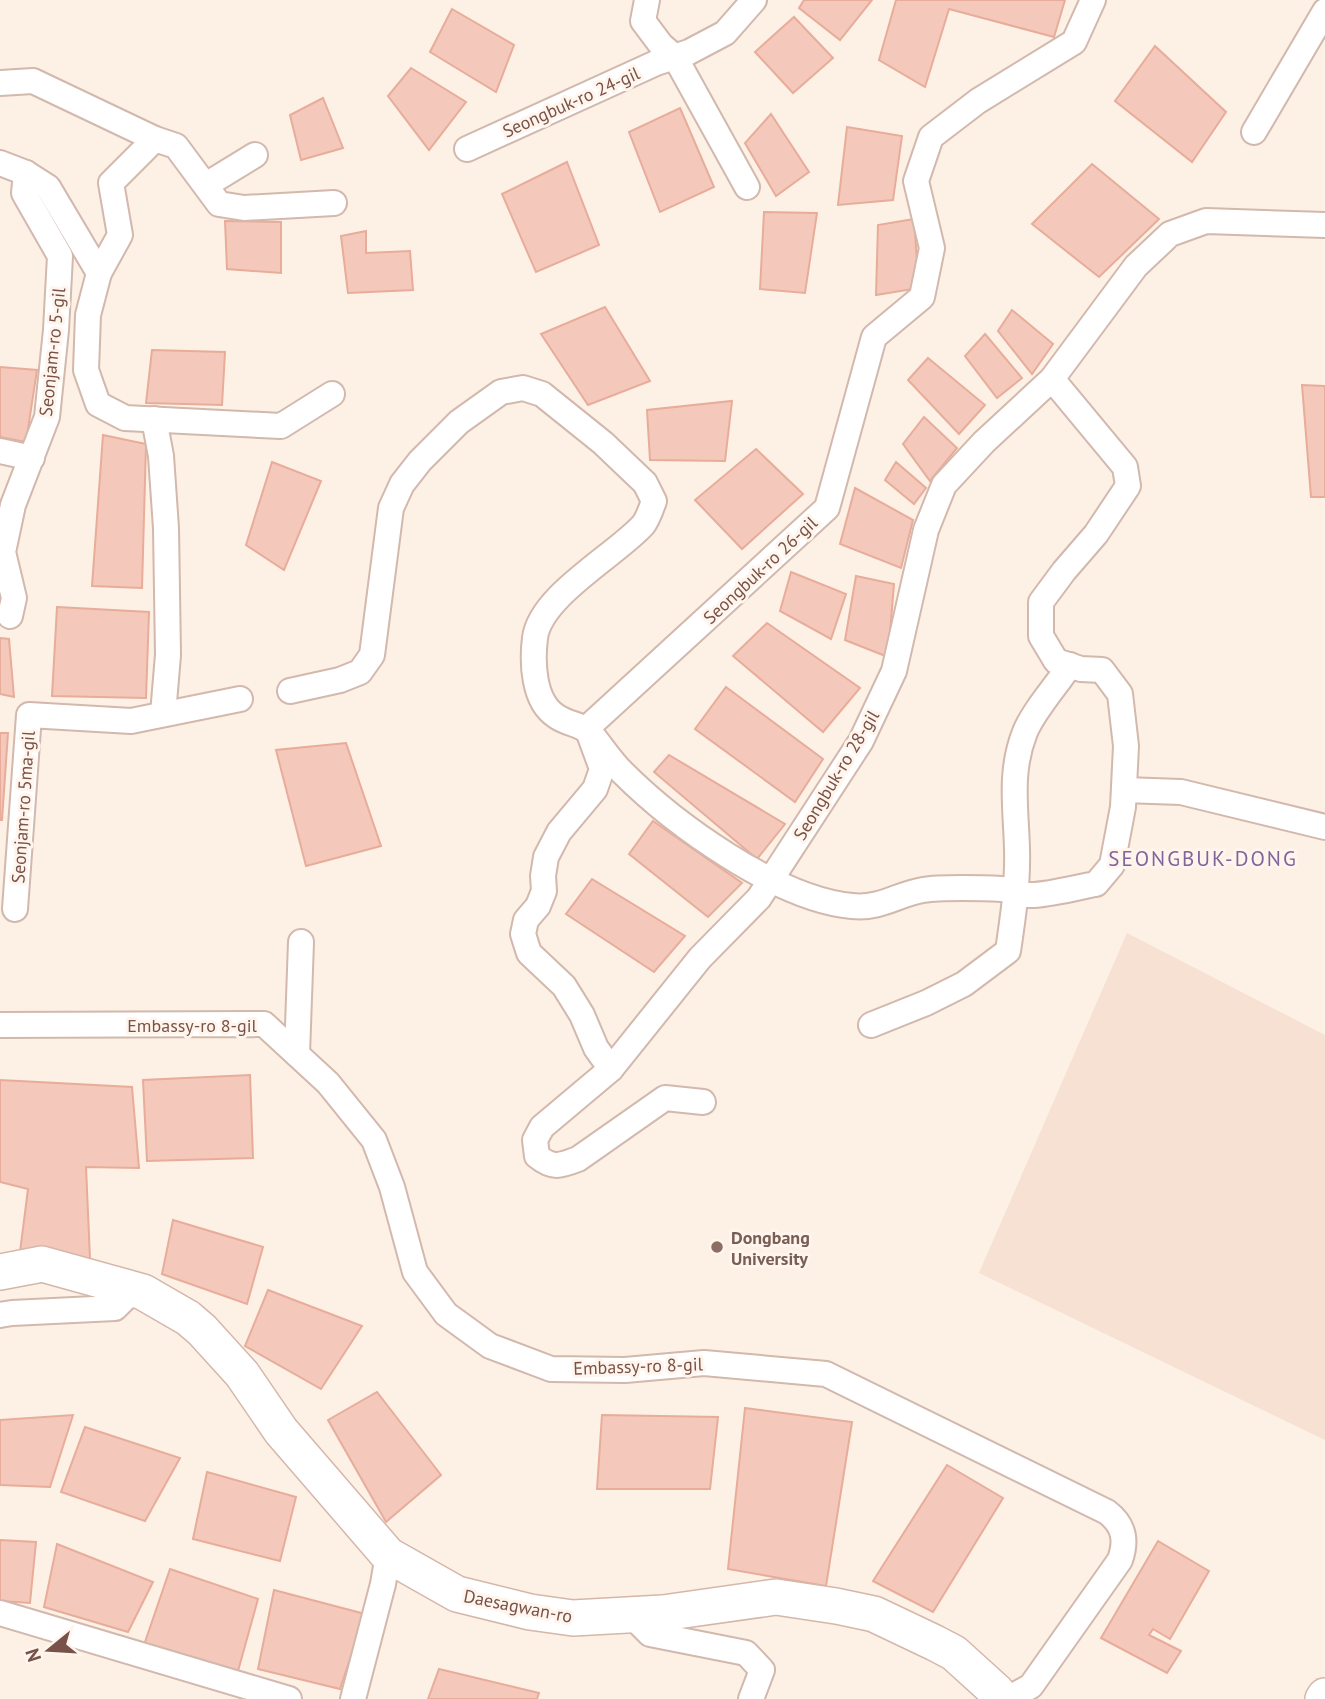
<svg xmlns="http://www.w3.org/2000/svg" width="1325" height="1699" font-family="'PT Sans',sans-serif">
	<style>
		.residential { fill: #f6e1d3 }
		.building { fill: #f4c9bb; stroke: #e8ac9a; stroke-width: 2 }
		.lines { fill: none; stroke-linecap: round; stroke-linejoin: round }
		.street-casing { stroke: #d2b8ad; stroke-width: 28 }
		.secondary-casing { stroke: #d5b7aa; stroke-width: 38 }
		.street { stroke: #fff; stroke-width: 24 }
		.secondary { stroke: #fff; stroke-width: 35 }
		.education-dot { fill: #8d6e63; stroke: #fff5ec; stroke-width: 2.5 }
		.labels { text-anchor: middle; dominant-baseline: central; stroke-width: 6; stroke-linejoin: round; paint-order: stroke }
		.street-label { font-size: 18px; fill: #785248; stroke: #fff5ec }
		.education-label { font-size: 18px; font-weight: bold; fill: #785e54; stroke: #fff5ec; text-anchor: start }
		.quarter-label { font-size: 21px; letter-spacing: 2px; fill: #80649c; stroke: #fff5ec }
	</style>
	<rect width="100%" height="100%" fill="#fdf0e5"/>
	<path class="residential" d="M1127,933L1325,1035V1440L979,1273Z"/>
	<g class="building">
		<path d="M804,0H872L840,40L799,8Z"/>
		<path d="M896,0H1065L1054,37L949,9L925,87L879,60Z"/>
		<path d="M452,9L514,45L496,92L430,52Z"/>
		<path d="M794,17L833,58L793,93L755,52Z"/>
		<path d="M1155,46L1226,112L1192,162L1115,101Z"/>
		<path d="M411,68L466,102L429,150L388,96Z"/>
		<path d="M323,98L343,148L301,160L290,115Z"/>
		<path d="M680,108L714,187L660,212L629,132Z"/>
		<path d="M771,114L809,172L776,196L745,143Z"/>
		<path d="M847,127L902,136L893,200L838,205Z"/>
		<path d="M567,162L599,245L536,272L502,194Z"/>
		<path d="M1092,164L1159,219L1099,277L1032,224Z"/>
		<path d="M764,212L817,213L805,293L760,289Z"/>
		<path d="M914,219L919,288L876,295L878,225Z"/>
		<path d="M225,221L281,222V273L227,269Z"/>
		<path d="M366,231V253L410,251L413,290L348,293L341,236Z"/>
		<path d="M605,307L650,381L588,405L541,334Z"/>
		<path d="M1012,310L1053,344L1032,374L998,331Z"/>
		<path d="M985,334L1022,378L997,398L965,356Z"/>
		<path d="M152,350L225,352L222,405L146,403Z"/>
		<path d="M928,358L985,405L959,434L908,380Z"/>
		<path d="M0,367L37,370L26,442L0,437Z"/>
		<path d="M1302,385L1325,386V497H1311Z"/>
		<path d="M732,401L725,461L650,460L647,410Z"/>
		<path d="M924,417L957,448L930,481L903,444Z"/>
		<path d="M103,435L146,444L142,588L92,586Z"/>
		<path d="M756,449L803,494L742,549L695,500Z"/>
		<path d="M272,462L321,481L284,570L246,545Z"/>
		<path d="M896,462L926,488L914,504L885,480Z"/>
		<path d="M855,488L913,520L901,568L840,544Z"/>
		<path d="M791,572L846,594L831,639L780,611Z"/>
		<path d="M856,576L894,584L888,657L845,640Z"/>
		<path d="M57,607L149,612L146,698L52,696Z"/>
		<path d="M767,623L860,688L823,732L733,656Z"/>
		<path d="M0,638L9,639L14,697L0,694Z"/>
		<path d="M726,687L823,759L795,802L695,729Z"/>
		<path d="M0,733H8L2,820H0Z"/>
		<path d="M346,743L381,846L306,866L276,750Z"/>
		<path d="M669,755L785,824L757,859L654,772Z"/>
		<path d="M653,821L742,883L708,917L629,854Z"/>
		<path d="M592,879L685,936L654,972L566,914Z"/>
		<path d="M250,1075L253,1158L147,1161L143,1080Z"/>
		<path d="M0,1080L132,1087L139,1168L86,1167L90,1259L20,1252L28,1189L0,1182Z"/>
		<path d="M173,1220L263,1247L247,1304L162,1274Z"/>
		<path d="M268,1290L362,1326L321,1389L245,1346Z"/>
		<path d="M377,1392L441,1475L386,1522L328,1420Z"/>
		<path d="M745,1408L852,1422L826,1586L728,1569Z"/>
		<path d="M73,1415L50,1487L0,1485V1420Z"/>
		<path d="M602,1415L718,1417L710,1489H597Z"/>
		<path d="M85,1427L180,1458L145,1521L61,1492Z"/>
		<path d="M947,1465L1003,1498L933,1612L873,1581Z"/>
		<path d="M207,1472L296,1497L280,1561L193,1539Z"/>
		<path d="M0,1540L36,1542L30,1603L0,1601Z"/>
		<path d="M1158,1541L1209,1571L1170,1639L1153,1629L1149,1635L1181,1651L1167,1673L1101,1638Z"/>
		<path d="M57,1544L153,1582L128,1632L44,1607Z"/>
		<path d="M170,1569L258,1599L238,1671L144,1645Z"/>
		<path d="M274,1590L365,1614L340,1689L258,1669Z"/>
		<path d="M439,1669L539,1693L537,1699H428Z"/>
	</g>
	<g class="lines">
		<g class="street-casing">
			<g id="street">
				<path d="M647,0L643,21L661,45L675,57L747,187"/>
				<path d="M0,83L33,81L155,139L176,146L219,204L244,208L334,203"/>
				<path d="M1254,132L1325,11"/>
				<path d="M155,139L111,183L120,235L99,273L88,315L86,370L98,404L125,418L281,426L332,394"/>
				<path d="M467,149L656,63L689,52L725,33L754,0"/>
				<path d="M0,163L26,173L48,187L99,273"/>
				<path d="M206,185L255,155"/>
				<path d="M154,419L161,456L166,528L168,655L163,714"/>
				<path d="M0,451L32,458"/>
				<path d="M10,616L14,598L3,552L13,505L47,417L56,330L60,256L24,193L26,173"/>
				<path d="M290,691L340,680L360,672L372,655L391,508L402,484L420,461L459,422L501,392L523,388L542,394L603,443L645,483L654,501C651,509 648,519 643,525C616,555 540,596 535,638C532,662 533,701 556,716C568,725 582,723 592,735C602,747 611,761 622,772C674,824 777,899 852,906C881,909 898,894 923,890C940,887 984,888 1002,889C1011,890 1019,894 1028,895C1046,896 1077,887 1096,884L1112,865L1123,807L1126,746L1120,694L1102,670L1081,669L1056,661L1041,636V602L1064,571L1096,534L1128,486L1125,467L1052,379"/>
				<path d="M1124,790L1181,792L1325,827"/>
				<path d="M15,909L29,715L131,721L240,699"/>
				<path d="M0,1025L264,1024L328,1083L374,1140L392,1187L415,1272L446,1314L490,1346L551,1369L625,1370L704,1363L826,1374L1107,1512C1124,1525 1127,1540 1120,1560L1031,1686L1008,1699"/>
				<path d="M871,1025L926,1003L964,984L1008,951C1013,917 1018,884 1017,849C1016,808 1009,772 1025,732C1034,710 1057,685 1070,665"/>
				<path d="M297,1054L301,942"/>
				<path d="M611,1069L596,1048L582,1015L564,986L529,953L523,934L526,920L538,906L544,891L543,876L546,857L559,832L595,789L602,769L587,728L827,508L874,337L922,297L932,248L916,181L931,137L978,101L1074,42L1093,0"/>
				<path d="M703,1102L665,1098L578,1159C560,1166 553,1169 537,1156L535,1140L542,1127L611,1069L700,958L759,898L861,741L894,671L926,530L944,485L984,442L1052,379L1136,266L1170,234L1206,221L1325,225"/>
				<path d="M0,1315L12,1313L115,1308L134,1289"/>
				<path d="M0,1613L289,1699"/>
				<path d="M631,1615L650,1634L746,1653L762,1670L751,1699"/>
				<path d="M353,1699L383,1584L388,1555"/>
			</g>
		</g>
		<g class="secondary-casing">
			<g id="secondary">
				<path d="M0,1272L42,1264L143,1292L188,1318L202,1330L242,1374L281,1431L388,1555L457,1594L530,1612L573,1618L663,1613L776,1597L836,1606L874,1614L935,1643L954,1653L997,1692L999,1699"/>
				<path d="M1323,1699L1325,1696"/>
			</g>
		</g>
		<use href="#street" class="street"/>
		<use href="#secondary" class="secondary"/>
	</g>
	<circle class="education-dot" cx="717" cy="1247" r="7"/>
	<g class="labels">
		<g class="street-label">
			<text transform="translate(571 102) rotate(-24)">Seongbuk-ro 24-gil</text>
			<text transform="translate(52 352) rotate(-84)">Seonjam-ro 5-gil</text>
			<text transform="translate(760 570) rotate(-43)">Seongbuk-ro 26-gil</text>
			<text transform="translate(836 775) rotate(-59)">Seongbuk-ro 28-gil</text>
			<text transform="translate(23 807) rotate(-86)">Seonjam-ro 5ma-gil</text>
			<text x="192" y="1025">Embassy-ro 8-gil</text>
			<text transform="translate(638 1366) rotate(-2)">Embassy-ro 8-gil</text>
			<text transform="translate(518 1606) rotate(11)">Daesagwan-ro</text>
		</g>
		<g class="education-label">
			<text x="731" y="1237">Dongbang<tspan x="731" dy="21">University</tspan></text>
		</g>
		<g class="quarter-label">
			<text x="1203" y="858">SEONGBUK-DONG</text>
		</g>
	</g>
	<g transform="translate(49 1650) rotate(252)" stroke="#fff5ec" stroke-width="5" paint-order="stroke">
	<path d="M0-5L12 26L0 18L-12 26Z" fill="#785248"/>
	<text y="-10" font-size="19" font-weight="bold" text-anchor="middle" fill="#785248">N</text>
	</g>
</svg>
